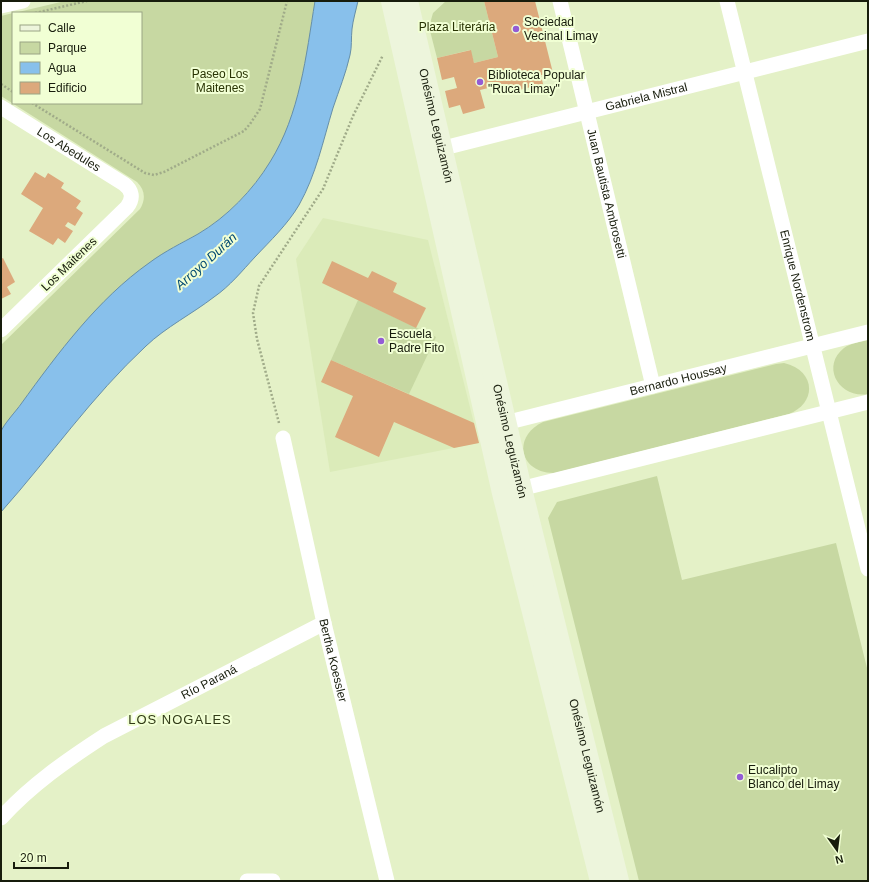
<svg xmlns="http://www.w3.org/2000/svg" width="869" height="882" font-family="Helvetica,sans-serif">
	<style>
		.built { fill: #dbebb9 }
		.green { fill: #c7d8a2 }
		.water { fill: #88c0eb; stroke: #668fa8 }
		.building { fill: #dca97c }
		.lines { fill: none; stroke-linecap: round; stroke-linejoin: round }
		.path { stroke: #a0ab89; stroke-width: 2.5; stroke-dasharray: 2 2; stroke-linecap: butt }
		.street { stroke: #fff; stroke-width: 15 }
		.secondary { stroke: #edf5dc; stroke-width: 22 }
		.poi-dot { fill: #935cd5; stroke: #f1ffd4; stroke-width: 1.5 }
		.labels { text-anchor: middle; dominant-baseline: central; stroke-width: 4; stroke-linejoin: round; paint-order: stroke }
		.poi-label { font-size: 12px; fill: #171c0c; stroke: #f1ffd4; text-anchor: start }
		.park-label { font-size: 12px; fill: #283303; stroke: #f1ffd4 }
		.street-label { font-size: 12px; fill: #171c0c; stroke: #f1ffd4 }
		.water-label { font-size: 13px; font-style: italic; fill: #004870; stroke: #f1ffd4 }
		.neighbourhood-label { font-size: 13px; letter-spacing: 1px; fill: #313b17; stroke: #f1ffd4 }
	</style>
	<rect width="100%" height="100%" fill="#e4f1c7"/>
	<path class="built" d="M323,218L428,240L479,443L330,472L296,259Z"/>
	<g class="green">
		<path d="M65,1H315C308,46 303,92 285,134C268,174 235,212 198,234C190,238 182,242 174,247L35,385L1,431V345L140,209C146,199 145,190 137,182L1,96V16L13,13V103H141V13H14Z"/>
		<path d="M446,1H484L498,57L474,63L470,50L437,58L429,27L433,13Z"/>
		<path d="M358,300L436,337L409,394L331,360Z"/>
		<path d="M868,340V394C840,399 820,367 844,348C851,343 860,342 868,340Z"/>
		<path d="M784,363C815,370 818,402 789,414L555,473C520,474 511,437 543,422L776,364Z"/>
		<path d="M657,476L682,580L836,543L868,672V881H639L548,518L557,502Z"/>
	</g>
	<path class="water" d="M315,1H358C356,10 353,20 352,29C351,38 352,47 350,55C346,73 339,90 333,108C323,141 316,175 299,205C288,224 270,241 255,257C242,271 230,286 214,297C192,314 166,327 146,346C92,396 50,457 1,512C1,493 1,473 1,454C1,448 0,439 1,432C2,426 17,410 21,404C58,353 98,299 149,263C165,251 182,243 198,234C227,217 253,190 270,162C300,114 306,56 315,1Z"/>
	<g class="building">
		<path d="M484,1H535L553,73L541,75L543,84L507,93L505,84L480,90L485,108L463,114L460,105L449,108L445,91L457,88L454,77L442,80L437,58L471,50L474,63L498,57Z"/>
		<path d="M35,172L45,178L48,173L64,183L61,188L81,201L76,208L83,213L75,226L68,222L65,226L73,231L65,243L58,238L53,245L29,231L43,208L21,194Z"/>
		<path d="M3,258L15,282L7,287L11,294L1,299V259Z"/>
		<path d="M332,261L368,278L372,271L397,283L393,292L426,308L416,328L322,283Z"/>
		<path d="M331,360L474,423L479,443L454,448L394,422L379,457L335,437L353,396L321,382Z"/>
	</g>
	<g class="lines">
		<g class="path">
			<path d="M35,13L87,1"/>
			<path d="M1,84L13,92"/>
			<path d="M32,103L145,173L154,175L164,172L244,131L250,124L260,109L287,1"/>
			<path d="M279,423L257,339L253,313L259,286L323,189L353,116L383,55"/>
		</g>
		<g class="street">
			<path id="s1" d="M560,1L653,386"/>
			<path id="s2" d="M727,1L868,569"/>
			<path d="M1,6L23,1"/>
			<path id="s3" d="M1,107L124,184C132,190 134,198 127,207L1,330"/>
			<path id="s4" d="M432,151L868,41"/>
			<path id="s5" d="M497,425L868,332"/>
			<path id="s6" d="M283,438L324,623L387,881"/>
			<path d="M512,491L868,402"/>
			<path id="s7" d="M1,818C31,785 67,760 104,736L324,623"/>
			<path d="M247,881H273"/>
		</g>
		<g class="secondary">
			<path d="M392,1L503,493L601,881"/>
			<path id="s8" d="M407,1L521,489L618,881"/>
		</g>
	</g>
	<g class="poi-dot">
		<circle cx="516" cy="29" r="4"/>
		<circle cx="480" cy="82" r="4"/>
		<circle cx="381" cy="341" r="4"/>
		<circle cx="740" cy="777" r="4"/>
	</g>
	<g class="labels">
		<g class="poi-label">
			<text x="524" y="22">Sociedad<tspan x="524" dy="14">Vecinal Limay</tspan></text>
			<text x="488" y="75">Biblioteca Popular<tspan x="488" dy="14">"Ruca Limay"</tspan></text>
			<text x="389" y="334">Escuela<tspan x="389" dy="14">Padre Fito</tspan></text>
			<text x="748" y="770">Eucalipto<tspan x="748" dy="14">Blanco del Limay</tspan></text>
		</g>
		<g class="park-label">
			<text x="457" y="27">Plaza Literária</text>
			<text x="220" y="74">Paseo Los<tspan x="220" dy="14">Maitenes</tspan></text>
		</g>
		<g class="street-label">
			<text stroke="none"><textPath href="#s4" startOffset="221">Gabriela Mistral</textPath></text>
			<text stroke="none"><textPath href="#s8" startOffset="128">Onésimo Leguizamón</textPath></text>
			<text stroke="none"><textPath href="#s3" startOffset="80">Los Abedules</textPath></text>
			<text stroke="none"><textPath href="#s1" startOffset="198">Juan Bautista Ambrosetti</textPath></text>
			<text transform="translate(69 264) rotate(-44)">Los Maitenes</text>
			<text stroke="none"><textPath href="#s2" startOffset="293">Enrique Nordenstrom</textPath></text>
			<text stroke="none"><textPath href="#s5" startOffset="187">Bernardo Houssay</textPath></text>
			<text stroke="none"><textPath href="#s8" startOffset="452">Onésimo Leguizamón</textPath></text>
			<text stroke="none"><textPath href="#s6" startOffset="228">Bertha Koessler</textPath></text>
			<text stroke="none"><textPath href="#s7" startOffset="250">Río Paraná</textPath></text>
			<text stroke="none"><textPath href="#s8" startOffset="776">Onésimo Leguizamón</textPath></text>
		</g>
		<g class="water-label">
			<text transform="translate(206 261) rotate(-42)">Arroyo Durán</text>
		</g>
		<g class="neighbourhood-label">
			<text x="180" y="719">LOS NOGALES</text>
		</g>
	</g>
	<rect width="869" height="882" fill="none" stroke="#171c0c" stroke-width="4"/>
	<rect x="12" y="12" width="130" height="92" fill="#f1ffd4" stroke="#9aa484"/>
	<rect x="20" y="25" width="20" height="6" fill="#edf5dc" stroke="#9aa484"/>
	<text x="48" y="32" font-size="12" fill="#171c0c">Calle</text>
	<rect x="20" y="42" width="20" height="12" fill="#c7d8a2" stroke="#9aa484"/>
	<text x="48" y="52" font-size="12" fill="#171c0c">Parque</text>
	<rect x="20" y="62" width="20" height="12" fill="#88c0eb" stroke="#9aa484"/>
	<text x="48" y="72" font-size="12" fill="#171c0c">Agua</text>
	<rect x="20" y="82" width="20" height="12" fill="#dca97c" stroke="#9aa484"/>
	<text x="48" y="92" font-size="12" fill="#171c0c">Edificio</text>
	<g transform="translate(837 850) rotate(166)" stroke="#f1ffd4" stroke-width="3" paint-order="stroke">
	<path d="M0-3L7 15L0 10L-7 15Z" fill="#171c0c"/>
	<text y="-6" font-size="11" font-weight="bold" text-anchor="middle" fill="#171c0c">N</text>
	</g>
	<path d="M14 862v6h54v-6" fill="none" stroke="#171c0c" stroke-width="2"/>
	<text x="20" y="862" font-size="12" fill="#171c0c" stroke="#f1ffd4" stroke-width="3" paint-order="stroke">20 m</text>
</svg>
